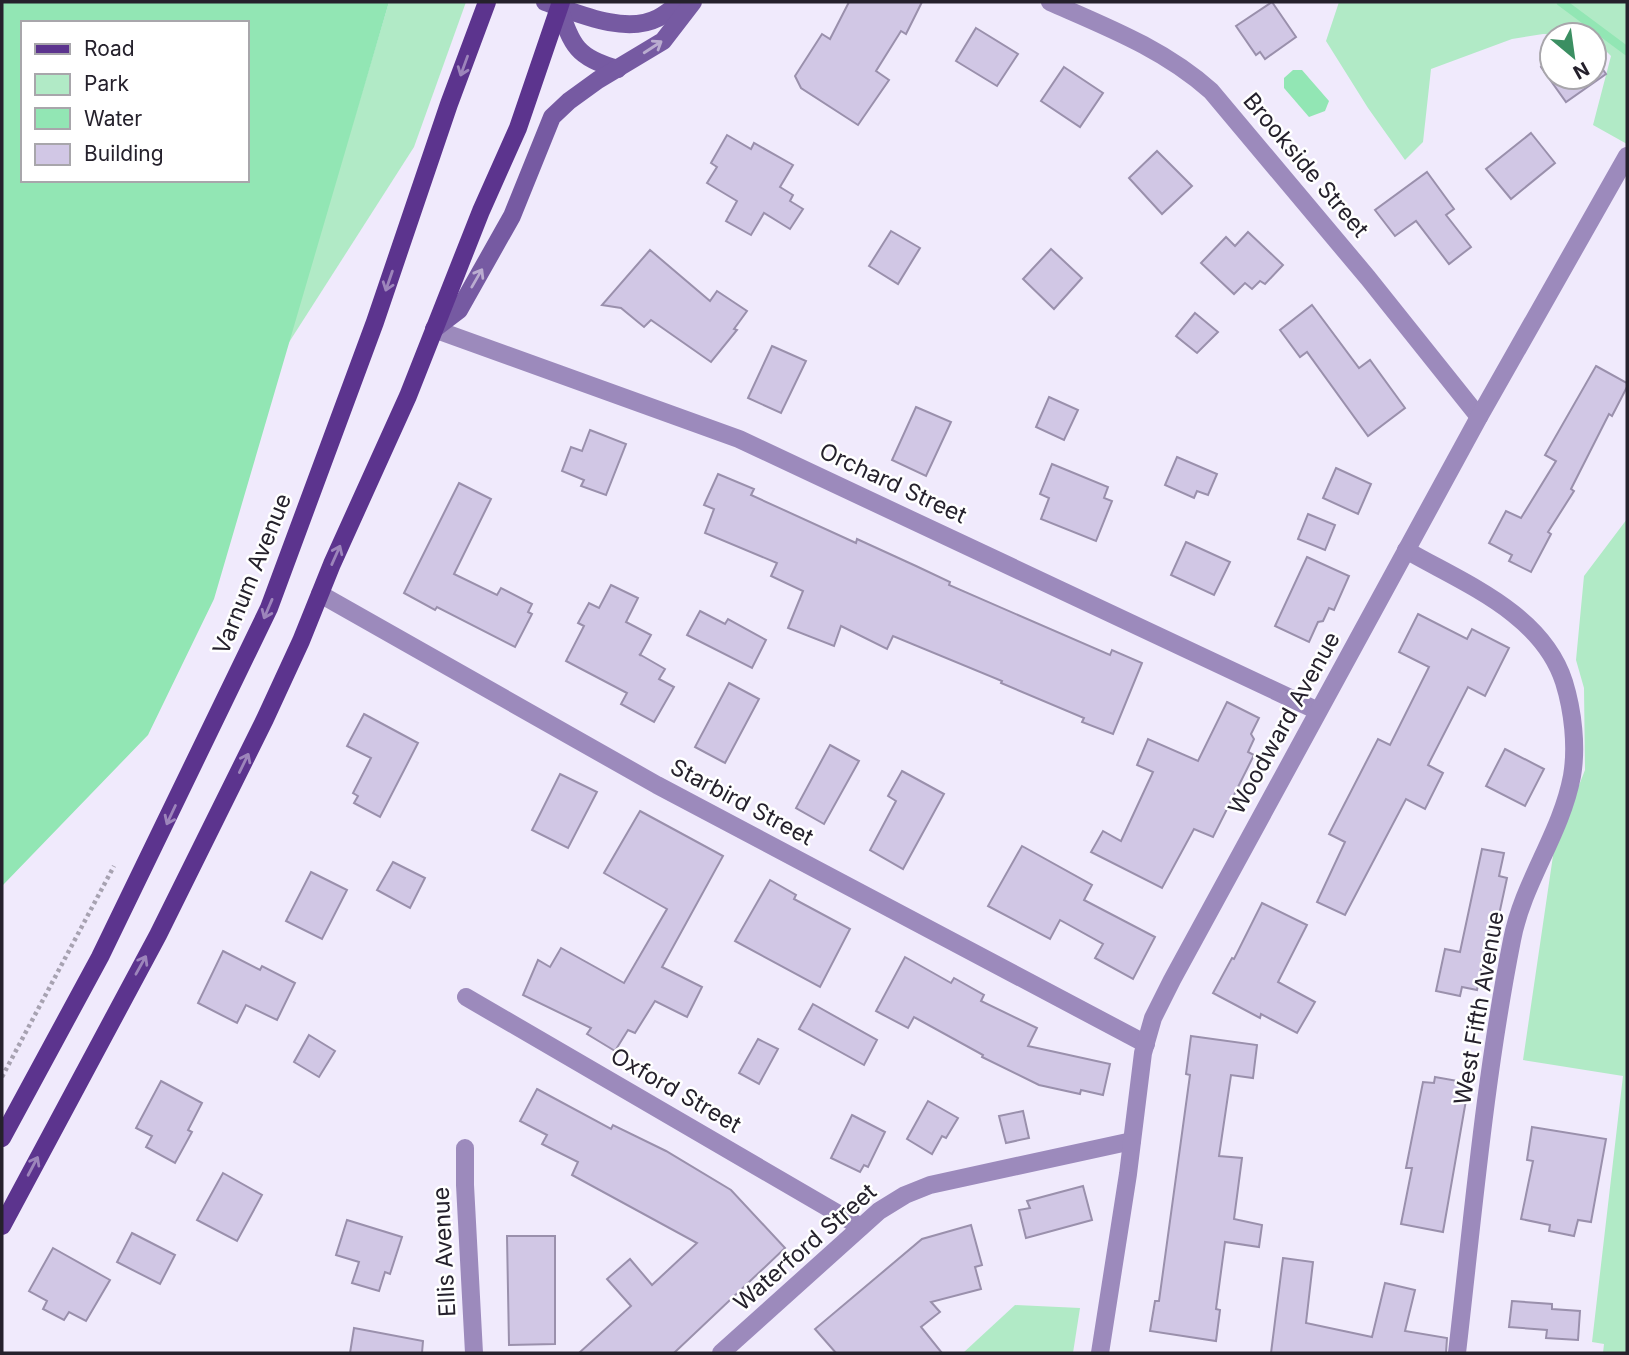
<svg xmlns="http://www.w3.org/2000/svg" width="1629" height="1355" font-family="Inter,sans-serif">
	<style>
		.green { fill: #b1eac6 }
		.water { fill: #92e6b4; fill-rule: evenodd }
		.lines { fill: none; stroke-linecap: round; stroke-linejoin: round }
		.stream { stroke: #92e6b4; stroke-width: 9 }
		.building { fill: #d1c7e5; stroke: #9a90ac; stroke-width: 2 }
		.path { stroke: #a7a2b1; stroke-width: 4.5; stroke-dasharray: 3.5 3.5; stroke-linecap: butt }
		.minor { stroke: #9c8abc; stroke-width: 18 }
		.secondary { stroke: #765aa2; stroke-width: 18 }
		.primary { stroke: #5c348e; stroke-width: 18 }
		.oneway { stroke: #baacd0 }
		.oneway2 { stroke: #9d85bb }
		.labels { text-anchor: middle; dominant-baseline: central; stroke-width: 5; stroke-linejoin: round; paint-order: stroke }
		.street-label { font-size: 23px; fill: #25212c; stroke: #fff }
	</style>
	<rect width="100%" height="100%" fill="#f0eafc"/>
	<g class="green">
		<path d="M389,2H466L414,147L286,347Z"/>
		<path d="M1339,2H1627V144L1593,125L1611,56L1594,39V35L1543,34L1512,39L1431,69L1423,142L1405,160L1368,108L1326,41Z"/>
		<path d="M1627,519V1353H1603L1604,1344L1592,1342L1623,1076L1523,1060L1554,849L1585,770L1584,688L1576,660L1584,576Z"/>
		<path d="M1015,1305L1080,1308L1073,1353H963Z"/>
	</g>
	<g class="water">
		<path d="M2,2H389L214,599L148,735L3,885L2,894ZM23,23H247V180H23Z"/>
		<path d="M1293,70H1302L1329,101L1325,111L1309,117L1284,88V78Z"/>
	</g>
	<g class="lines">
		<path class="stream" d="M1561,2L1627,51"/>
	</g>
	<g class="building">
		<path d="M849,2H922L906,34L901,31L876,71L889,80L858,125L801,88L795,76L822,34L830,39Z"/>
		<path d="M1272,2L1296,37L1265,59L1260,52L1256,55L1236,26Z"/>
		<path d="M976,28L1018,54L997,86L956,61Z"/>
		<path d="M1594,57L1606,74L1566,102L1541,67L1552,59V77H1594Z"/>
		<path d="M1064,67L1103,93L1080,127L1041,101Z"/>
		<path d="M1531,133L1555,163L1511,199L1486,169Z"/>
		<path d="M727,135L751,149L754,143L793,165L780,187L793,195L790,201L803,209L790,229L764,213L751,235L726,221L737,201L707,183L717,167L711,163Z"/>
		<path d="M1157,151L1192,186L1162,214L1129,178Z"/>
		<path d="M1427,172L1454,209L1446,215L1471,247L1449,264L1416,221L1395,236L1375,210Z"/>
		<path d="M891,231L920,248L898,284L869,266Z"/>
		<path d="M1248,232L1283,265L1265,284L1260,281L1252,289L1245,283L1234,294L1201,263L1226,237L1235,246Z"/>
		<path d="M1051,249L1082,278L1054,309L1023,279Z"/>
		<path d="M650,250L710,301L717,291L747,311L734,329L737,330L711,362L651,320L644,327L621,308L602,305Z"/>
		<path d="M1312,305L1359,368L1370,360L1405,408L1368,436L1307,352L1300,357L1280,330Z"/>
		<path d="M1195,313L1218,332L1197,353L1176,336Z"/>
		<path d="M772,346L806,361L781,413L748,398Z"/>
		<path d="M1596,366L1627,383V387L1612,416L1609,414L1571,489L1574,491L1548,532L1551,534L1531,572L1509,561L1512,555L1489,543L1506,511L1521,518L1556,461L1545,455Z"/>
		<path d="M1049,397L1078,410L1064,440L1036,427Z"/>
		<path d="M916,407L951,422L926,476L892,460Z"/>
		<path d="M590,430L626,444L606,495L581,486L584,480L562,471L571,447L582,451Z"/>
		<path d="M1177,457L1217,474L1208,495L1197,491L1194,498L1165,485Z"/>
		<path d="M1052,464L1108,487L1104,498L1112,501L1096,541L1041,519L1049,498L1040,494Z"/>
		<path d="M1336,468L1371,484L1358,514L1323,498Z"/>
		<path d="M718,474L754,489L751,495L856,543L857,539L916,566L950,582L949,585L1110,655L1112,650L1142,663L1113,734L1082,722L1084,718L1001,683L1002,681L893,636L887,649L841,626L834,646L788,628L803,591L771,576L777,563L705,533L714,509L704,505Z"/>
		<path d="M459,483L491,499L454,574L497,595L501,588L532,604L528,612L532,614L515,647L437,607L435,610L404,593Z"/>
		<path d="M1308,514L1335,525L1325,550L1298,539Z"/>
		<path d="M1186,542L1230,562L1214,595L1171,575Z"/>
		<path d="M1307,557L1349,576L1334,610L1329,608L1323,621L1318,622L1309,642L1275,626Z"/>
		<path d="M611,585L638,598L626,622L651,635L640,655L639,654L665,669L659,679L674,687L654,722L621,704L627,693L566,661L584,626L578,623L589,603L599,608Z"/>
		<path d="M700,611L725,624L728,619L766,640L752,668L687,635Z"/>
		<path d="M1418,614L1467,639L1472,629L1509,648L1485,696L1468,687L1428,765L1443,773L1425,809L1406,799L1345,915L1317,902L1345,842L1329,834L1378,739L1390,745L1429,667L1399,652Z"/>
		<path d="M729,683L759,699L725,763L695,747Z"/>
		<path d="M1227,702L1259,718L1251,734L1254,739L1248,752L1254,755L1213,837L1194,829L1162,888L1091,852L1103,831L1121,841L1153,772L1137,765L1148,739L1198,761Z"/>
		<path d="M364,714L418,743L380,817L354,803L358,796L353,793L371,758L347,746Z"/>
		<path d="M830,745L859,761L824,824L796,808Z"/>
		<path d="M1505,749L1544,769L1525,806L1486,786Z"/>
		<path d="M902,771L944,794L903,869L870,850L896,801L888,796Z"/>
		<path d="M560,774L597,792L568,848L532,830Z"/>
		<path d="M640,811L723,856L662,967L702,987L687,1017L655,1001L635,1033L628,1030L615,1051L587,1034L591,1028L523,995L538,960L550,967L561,948L624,983L667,909L604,873Z"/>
		<path d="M1022,846L1092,885L1084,900L1155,937L1133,979L1095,958L1103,944L1060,920L1050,939L988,906Z"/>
		<path d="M1482,849L1504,853L1499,876L1507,878L1499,915L1492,914L1477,990L1462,987L1460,996L1436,991L1445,949L1460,952Z"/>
		<path d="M393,862L425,878L410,908L377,890Z"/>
		<path d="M311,872L347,890L322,939L286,921Z"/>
		<path d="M770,880L796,895L794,899L850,929L820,987L735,941Z"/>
		<path d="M1262,903L1307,925L1278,982L1315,1002L1297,1033L1261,1014L1260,1018L1213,993L1232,958L1234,959Z"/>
		<path d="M223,951L260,970L262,966L295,983L277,1020L246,1005L237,1023L198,1003Z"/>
		<path d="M905,957L951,983L954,978L984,995L981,1001L1037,1028L1028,1046L1110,1064L1103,1095L1081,1090L1080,1094L1039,1085L982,1057L983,1055L914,1017L908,1028L876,1011Z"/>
		<path d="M813,1004L877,1040L864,1065L799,1029Z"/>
		<path d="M309,1035L335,1051L319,1077L294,1062Z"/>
		<path d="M1191,1036L1257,1045L1253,1078L1231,1075L1219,1156L1242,1158L1234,1219L1262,1225L1259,1247L1225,1242L1216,1309L1220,1310L1216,1341L1150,1331L1155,1301H1159L1190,1075L1186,1074Z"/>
		<path d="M758,1039L778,1049L759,1084L739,1073Z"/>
		<path d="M1435,1077L1469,1083L1443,1232L1401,1224L1412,1168H1406L1423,1082L1434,1083Z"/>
		<path d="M161,1081L202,1103L188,1130L192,1132L175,1163L146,1147L152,1136L136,1128Z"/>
		<path d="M537,1089L611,1129L613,1125L666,1151L731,1190L785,1248L674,1353H579L631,1306L607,1279L630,1259L652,1285L697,1243L572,1175L578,1162L542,1144L547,1135L520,1121Z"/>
		<path d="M928,1101L958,1118L946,1138L942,1136L932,1154L907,1139Z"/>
		<path d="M1023,1111L1029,1138L1006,1143L999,1116Z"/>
		<path d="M852,1115L885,1132L868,1167L864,1165L860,1172L831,1158Z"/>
		<path d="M1532,1127L1606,1139L1591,1222L1578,1220L1574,1236L1549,1231L1550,1225L1521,1219L1533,1161L1527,1160Z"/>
		<path d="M223,1173L262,1195L237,1241L197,1220Z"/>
		<path d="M1083,1186L1092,1220L1026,1238L1019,1210L1030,1208L1027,1201Z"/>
		<path d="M347,1220L402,1237L390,1274L385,1272L379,1291L352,1283L359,1262L336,1255Z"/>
		<path d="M971,1225L982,1265L975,1267L981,1289L931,1302L940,1312L921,1327L942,1353H836L815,1329L922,1239Z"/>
		<path d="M132,1233L175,1255L160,1284L117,1262Z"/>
		<path d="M507,1236H555V1344L509,1345Z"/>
		<path d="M53,1248L110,1280L86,1321L69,1312L64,1320L43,1309L47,1301L29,1291Z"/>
		<path d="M1283,1258L1313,1262L1306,1323L1372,1337L1385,1283L1415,1290L1405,1331L1447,1338L1446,1353H1271Z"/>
		<path d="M1512,1301L1552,1304V1309L1580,1311L1578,1340L1546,1338L1547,1330L1509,1327Z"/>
		<path d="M354,1328L423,1341L422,1353H350Z"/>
	</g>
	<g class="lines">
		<g class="path">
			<path d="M235,616L249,586"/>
			<path d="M2,1077L114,866"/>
		</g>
		<g class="minor">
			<path d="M1050,2C1107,27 1164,49 1211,91L1368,278L1479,417"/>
			<path d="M434,329L739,439L1318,711"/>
			<path d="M1406,550C1463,583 1542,613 1564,682C1573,711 1577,747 1572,776C1561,834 1523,882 1512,940C1485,1076 1473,1215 1457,1353"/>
			<path d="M320,594L657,785L1146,1044"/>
			<path d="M466,997L861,1227"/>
			<path d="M465,1148V1185L474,1353"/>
			<path d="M721,1353L879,1211L905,1195L930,1185L1132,1141"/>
			<path d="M1100,1353L1128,1174L1143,1053L1153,1018L1172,980L1479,417L1627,156"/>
		</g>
		<g class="secondary">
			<path d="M545,2C577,13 625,35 658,18C666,14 674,7 681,2"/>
			<path d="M559,7C572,45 576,58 618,69"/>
			<path d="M434,329L459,310L512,216L552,117L569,101L598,80L663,41L693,2"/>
		</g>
		<g class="primary">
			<path d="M2,1138L100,957L269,608L375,322L449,104L487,2"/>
			<path d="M2,1226L158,935L265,719L301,641L332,564L408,396L481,211L518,128L561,2"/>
		</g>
	</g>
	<defs><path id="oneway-shaft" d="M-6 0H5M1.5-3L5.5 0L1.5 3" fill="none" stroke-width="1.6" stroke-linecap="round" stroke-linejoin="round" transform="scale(1.75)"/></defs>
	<g class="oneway">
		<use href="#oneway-shaft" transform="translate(653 47) rotate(-33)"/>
		<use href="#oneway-shaft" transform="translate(477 278) rotate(-60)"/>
	</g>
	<g class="oneway2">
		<use href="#oneway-shaft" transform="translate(464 66) rotate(110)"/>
		<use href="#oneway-shaft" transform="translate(389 281) rotate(109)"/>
		<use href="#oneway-shaft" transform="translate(336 555) rotate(-66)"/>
		<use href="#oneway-shaft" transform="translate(268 609) rotate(113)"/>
		<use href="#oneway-shaft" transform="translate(244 763) rotate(-64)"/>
		<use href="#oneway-shaft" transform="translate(171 815) rotate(115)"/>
		<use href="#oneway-shaft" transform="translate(141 965) rotate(-61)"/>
		<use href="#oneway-shaft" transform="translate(33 1166) rotate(-62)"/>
	</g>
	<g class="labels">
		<g class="street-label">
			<text transform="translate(1306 165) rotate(50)">Brookside Street</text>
			<text transform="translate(893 483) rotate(25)">Orchard Street</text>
			<text transform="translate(252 574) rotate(-68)">Varnum Avenue</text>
			<text transform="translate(1284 723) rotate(-61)">Woodward Avenue</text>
			<text transform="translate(742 802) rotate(28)">Starbird Street</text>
			<text transform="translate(1479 1008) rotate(-80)">West Fifth Avenue</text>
			<text transform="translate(676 1090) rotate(30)">Oxford Street</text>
			<text transform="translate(805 1247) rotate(-41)">Waterford Street</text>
			<text transform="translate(444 1252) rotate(-93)">Ellis Avenue</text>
		</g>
	</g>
	<rect width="1629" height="1355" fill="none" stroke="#25212c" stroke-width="7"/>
	<rect x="21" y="21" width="228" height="161" fill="#ffffff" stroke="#a8a6ab" stroke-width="2"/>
	<rect x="35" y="44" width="35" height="10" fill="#5c348e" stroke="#a8a6ab" stroke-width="2"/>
	<text x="84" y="56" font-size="21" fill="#25212c">Road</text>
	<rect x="35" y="74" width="35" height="21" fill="#b1eac6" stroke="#a8a6ab" stroke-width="2"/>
	<text x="84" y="91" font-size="21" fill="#25212c">Park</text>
	<rect x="35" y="108" width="35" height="21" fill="#92e6b4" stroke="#a8a6ab" stroke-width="2"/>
	<text x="84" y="126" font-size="21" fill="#25212c">Water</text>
	<rect x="35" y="144" width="35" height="21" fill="#d1c7e5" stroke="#a8a6ab" stroke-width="2"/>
	<text x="84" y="161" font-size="21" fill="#25212c">Building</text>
	<g transform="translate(1573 56) rotate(151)"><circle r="33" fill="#ffffff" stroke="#a8a6ab" stroke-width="2"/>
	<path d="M0-5L12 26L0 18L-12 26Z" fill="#3b8f62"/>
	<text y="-10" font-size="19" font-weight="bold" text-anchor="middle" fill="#25212c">N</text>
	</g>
</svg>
